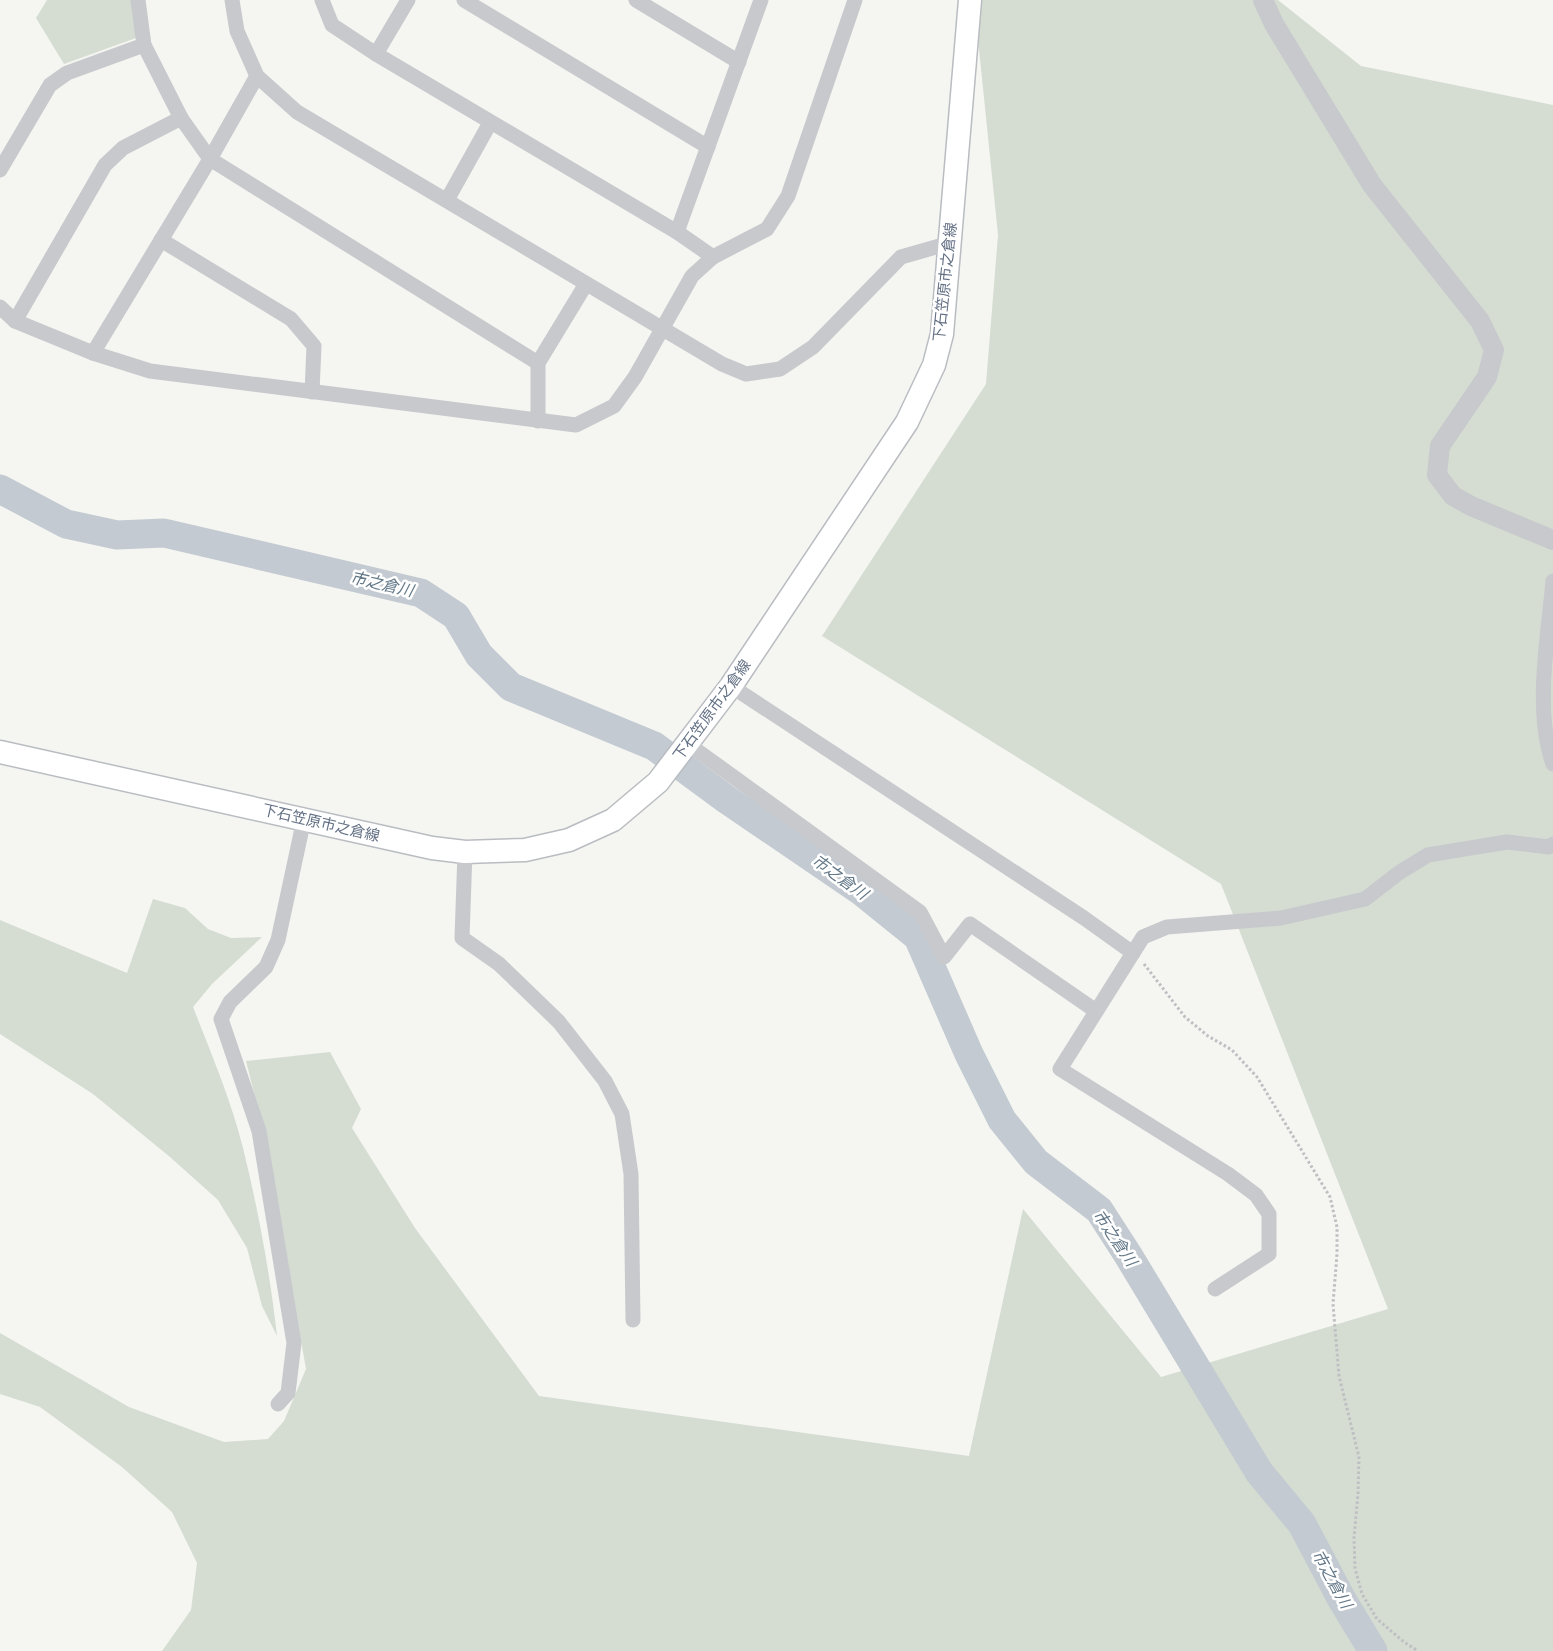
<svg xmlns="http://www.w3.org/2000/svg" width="1553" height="1651" font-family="'Fira Sans','Noto Sans JP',sans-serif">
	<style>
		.green { fill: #d5ddd2 }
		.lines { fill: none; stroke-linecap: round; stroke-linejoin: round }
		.river { stroke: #c3cad1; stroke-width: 29 }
		.secondary-casing { stroke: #b9bcc1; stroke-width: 25 }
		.path { stroke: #bebfc2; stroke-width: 3; stroke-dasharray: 2.5 2.5; stroke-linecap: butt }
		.minor { stroke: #c7c9cd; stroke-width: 15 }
		.tertiary { stroke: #c7c9cd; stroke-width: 20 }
		.secondary { stroke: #fff; stroke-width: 22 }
		.labels { text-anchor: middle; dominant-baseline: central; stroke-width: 5; stroke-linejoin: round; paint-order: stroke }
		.street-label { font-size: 15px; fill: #637084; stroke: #fff }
		.water-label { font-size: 16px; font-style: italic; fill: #637888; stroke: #fff }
	</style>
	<rect width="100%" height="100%" fill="#f5f6f1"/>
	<g class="green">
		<path d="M47,0H133L136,38L64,64L36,18Z"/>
		<path d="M974,0H1278L1361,66L1553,105V1651H162L191,1610L197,1563L172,1512L122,1467L40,1407L0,1394V1333L129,1407L224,1442L268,1439L284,1421L306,1369L265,1137L246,1061L330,1052L361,1109L352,1128L415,1228L539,1396L969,1456L1023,1209L1161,1377L1388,1309L1221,884L822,636L986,384L998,235Z"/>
		<path d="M153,899L185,908L208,929L231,938L262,937L212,984L193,1007C211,1053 231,1100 243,1148C258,1209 270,1273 277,1336L262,1306L247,1248L218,1200L170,1157L93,1094L0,1034V920L127,973Z"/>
	</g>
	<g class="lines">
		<path class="river" d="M0,489L66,524L117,535L164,533L421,593L456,616L479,655L511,687L654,746L726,799L861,891L918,937L969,1054L1002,1120L1036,1162L1099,1210L1128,1255L1259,1472L1302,1524L1341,1598L1373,1651"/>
		<g class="secondary-casing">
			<path id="secondary" d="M0,752L432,848L465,852L525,850L569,840L613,820L658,782L731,686L907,422L934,365L942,334L970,0"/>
		</g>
		<path class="path" d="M1144,964L1185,1017L1208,1036L1232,1050L1257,1077L1330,1197L1337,1227V1254L1333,1304L1339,1376L1359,1457L1358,1494L1354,1538L1355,1568L1362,1594L1377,1619L1404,1642L1418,1651"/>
		<g class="minor">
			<path d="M138,0L144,45L181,118L210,159L538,363"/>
			<path d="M232,0L237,31L257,76L297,112L722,364L746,374L780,369L813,347L901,257L950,243"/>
			<path d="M322,0L332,25L376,54L677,232L713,257"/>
			<path d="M464,0L708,147"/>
			<path d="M636,0L739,62"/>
			<path d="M376,54L408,0"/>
			<path d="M0,170L50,85L67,73L144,45"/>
			<path d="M447,200L490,123"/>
			<path d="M677,232L761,0"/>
			<path d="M161,240L291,319L314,346L312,392"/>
			<path d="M0,307L15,321L93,353L150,371L576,425L614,406L635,377L692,276L713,257L767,229L788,196L855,0"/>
			<path d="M15,321L105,165L123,148L181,118"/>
			<path d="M93,353L210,159L257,76"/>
			<path d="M538,421V363L586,284"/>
			<path d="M1553,581C1548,638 1534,710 1553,764"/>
			<path d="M731,686L1084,918L1133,953"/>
			<path d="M688,744L920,912L944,957L970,924L1096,1011"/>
			<path d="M465,852L462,938L499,964L559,1022L605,1081L622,1114L631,1174L633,1320"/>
			<path d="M1215,1289L1269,1254V1214L1256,1195L1228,1174L1060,1069L1143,937L1167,927L1281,918L1365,899L1400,872L1428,855L1507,842L1549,847L1553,844"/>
			<path d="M278,1404L288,1393L294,1343L259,1131L221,1019L230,1002L266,967L278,940L304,819"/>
		</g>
		<path class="tertiary" d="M1263,0L1274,24L1372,185L1480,321L1494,350L1487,377L1440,446L1437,475L1453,496L1471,506L1553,540"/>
		<use href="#secondary" class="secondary"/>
	</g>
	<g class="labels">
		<g class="street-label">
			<text transform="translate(945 282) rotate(-84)">下石笠原市之倉線</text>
			<text transform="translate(712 710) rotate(-54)">下石笠原市之倉線</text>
			<text transform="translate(321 823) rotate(13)">下石笠原市之倉線</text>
		</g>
		<g class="water-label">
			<text transform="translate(382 584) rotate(13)">市之倉川</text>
			<text transform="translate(840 877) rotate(36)">市之倉川</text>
			<text transform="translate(1115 1238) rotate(56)">市之倉川</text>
			<text transform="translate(1332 1579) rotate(61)">市之倉川</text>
		</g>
	</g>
</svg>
